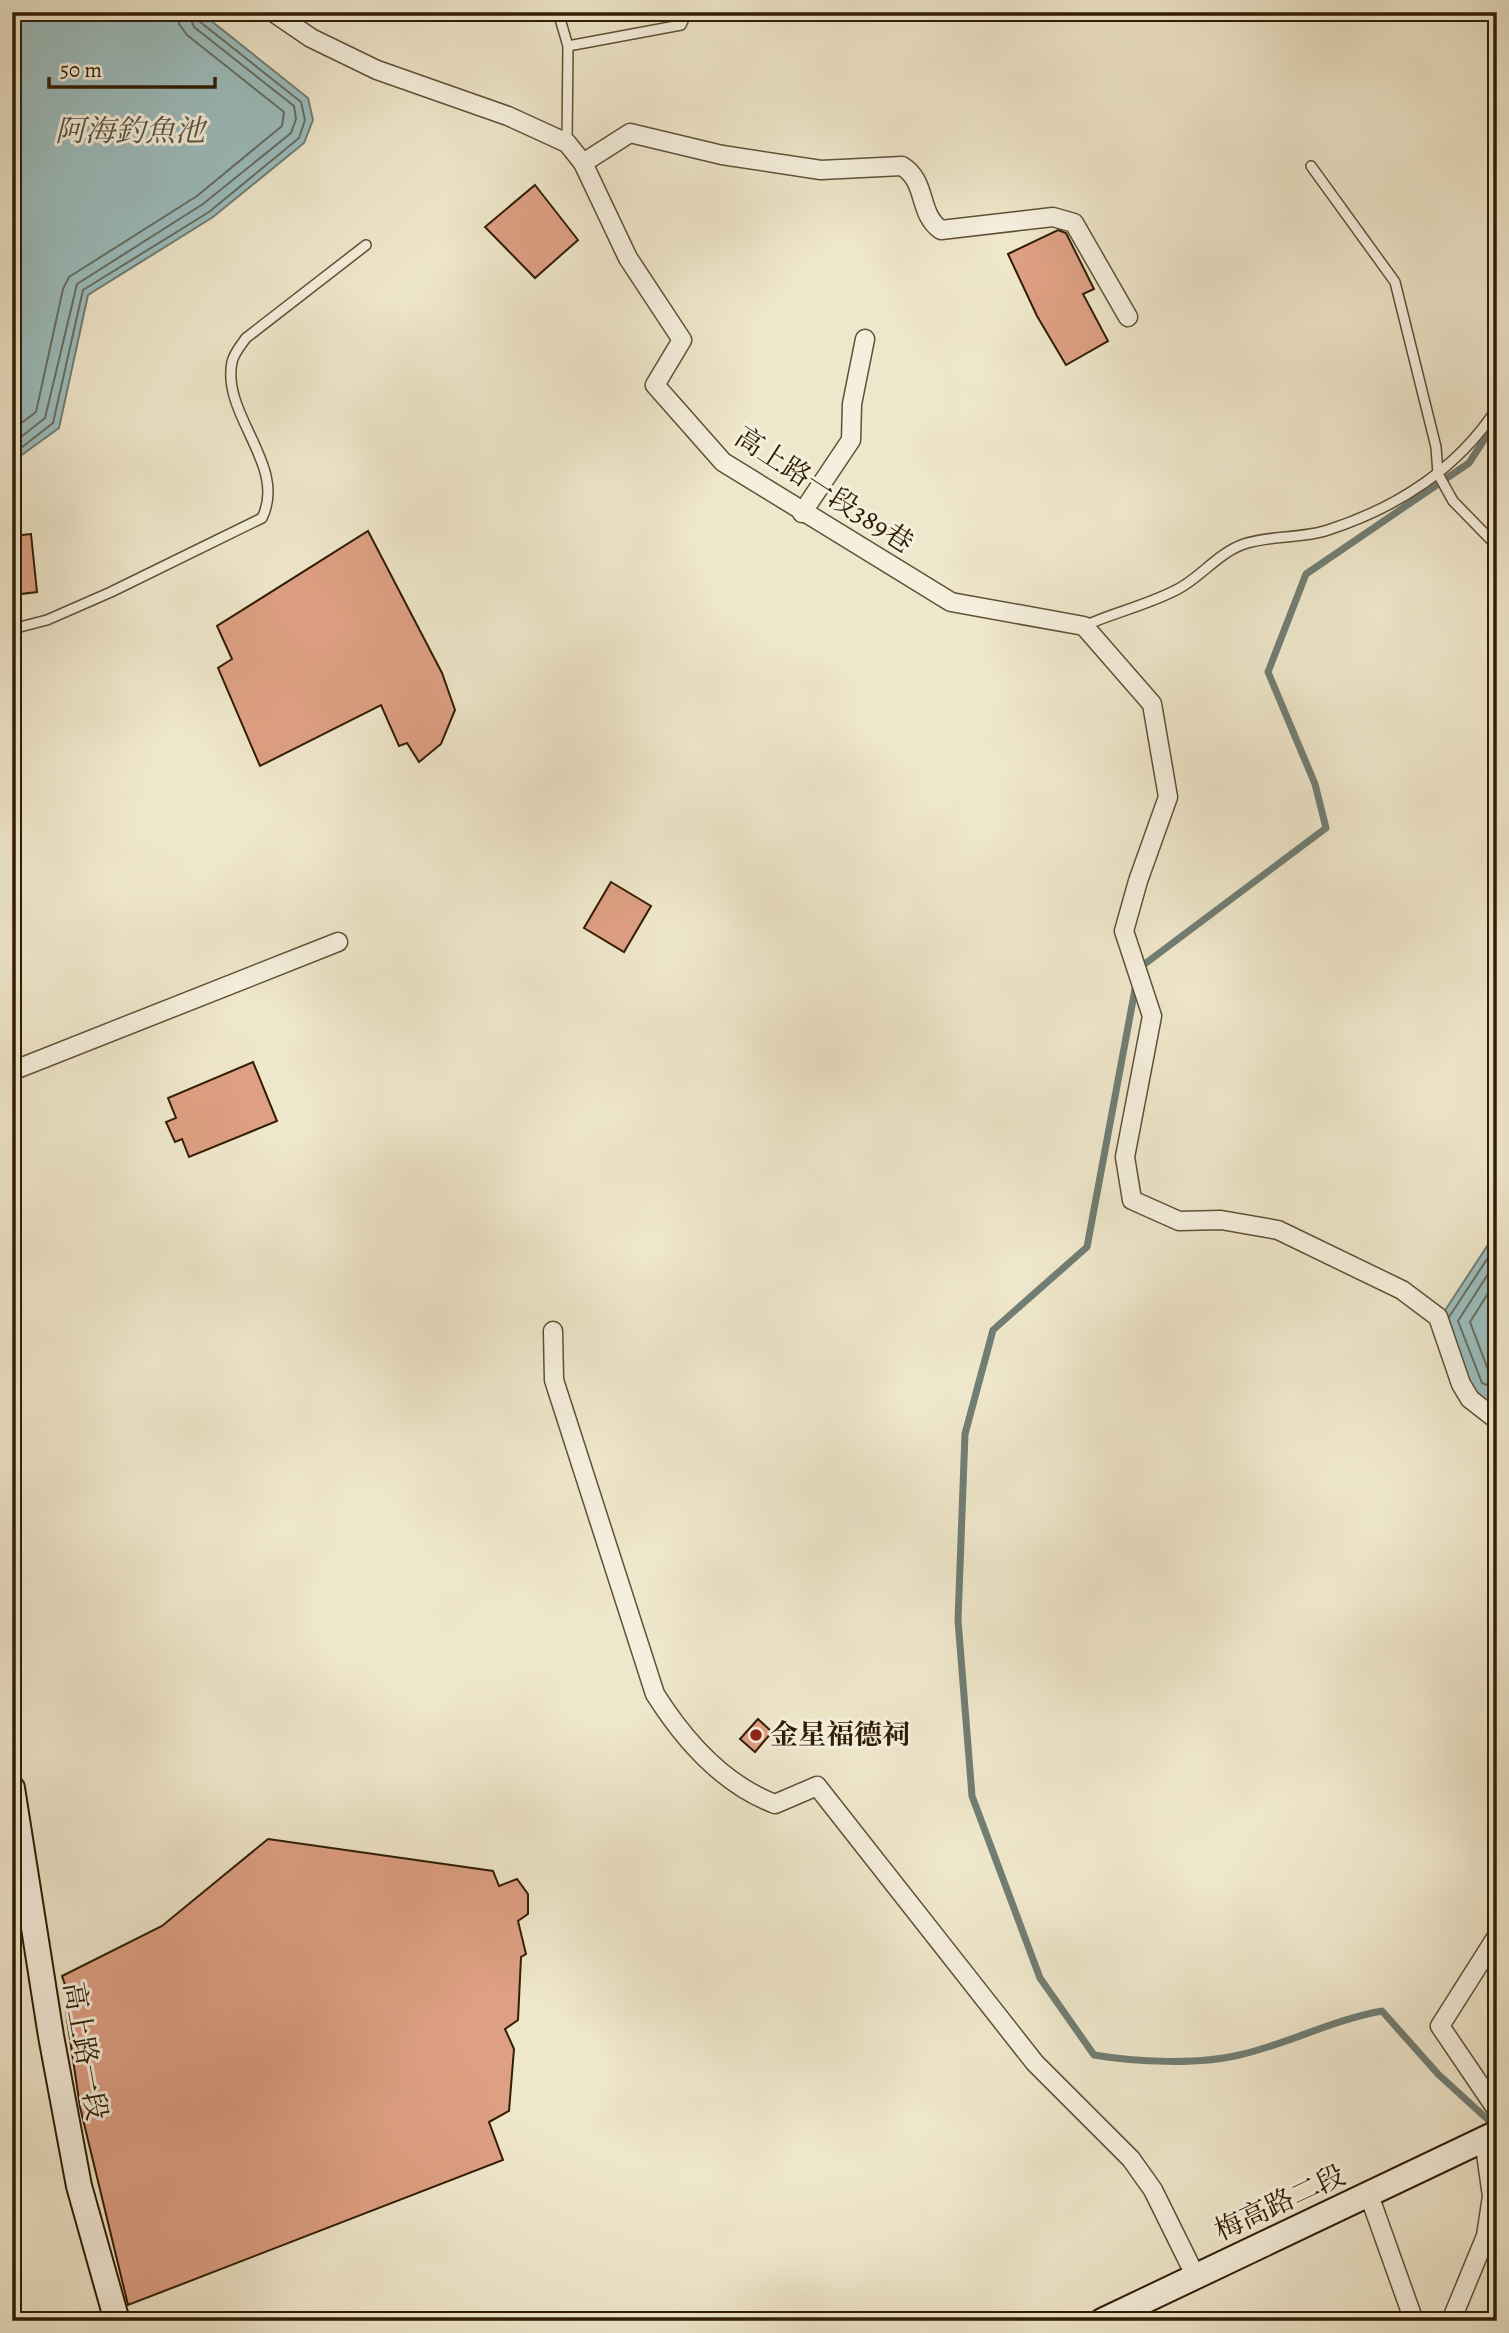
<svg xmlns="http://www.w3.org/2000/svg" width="1509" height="2333" font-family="Alegreya,'Noto Serif TC',serif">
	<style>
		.water { fill: #9cbebf; stroke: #717e74; stroke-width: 2 }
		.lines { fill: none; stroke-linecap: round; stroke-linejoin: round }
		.shore { stroke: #666e62; stroke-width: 2 }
		.stream { stroke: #717e74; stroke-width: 7 }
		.building { fill: #dea084; stroke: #311d04; stroke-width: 2 }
		.lane-casing { stroke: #605036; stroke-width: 12 }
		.street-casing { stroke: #605036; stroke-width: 21 }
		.secondary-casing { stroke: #311d04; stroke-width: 28 }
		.lane { stroke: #f5efdd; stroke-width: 9 }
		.street { stroke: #f5efdd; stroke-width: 18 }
		.secondary { stroke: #f5efdd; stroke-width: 24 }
		.poi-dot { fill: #8f2418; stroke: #f5efdd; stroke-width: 2.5 }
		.labels { text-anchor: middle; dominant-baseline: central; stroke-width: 6; stroke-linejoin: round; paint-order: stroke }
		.street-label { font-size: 28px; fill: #311d04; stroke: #f5efdd }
		.poi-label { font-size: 28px; font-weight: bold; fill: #311d04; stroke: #f5efdd; text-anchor: start }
		.water-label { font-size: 30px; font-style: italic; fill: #565545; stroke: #f5efdd }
	</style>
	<rect width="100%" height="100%" fill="#efe7cb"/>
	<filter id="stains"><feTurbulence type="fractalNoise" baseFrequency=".00286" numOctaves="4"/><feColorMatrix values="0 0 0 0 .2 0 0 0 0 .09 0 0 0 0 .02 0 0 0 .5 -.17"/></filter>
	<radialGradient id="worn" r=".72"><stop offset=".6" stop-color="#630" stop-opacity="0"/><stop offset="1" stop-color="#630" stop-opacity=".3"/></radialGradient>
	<g class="water">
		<path d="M12,12H200L308,98L313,120L304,143L213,217L88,295L59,428L12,462Z"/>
		<path d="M1497,1231V1406L1471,1396L1440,1318Z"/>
	</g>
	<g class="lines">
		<g class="shore">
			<path d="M12,430L36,412L63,289L69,277L197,196L282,126L284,112L187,35L179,24L177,12"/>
			<path d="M12,444L45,418L77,284L203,204L291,133L296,119L294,106L194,27L188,12"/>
			<path d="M12,455L53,423L83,290L209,212L299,138L305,120L301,102L199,21L197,12"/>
			<path d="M1497,1260L1458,1321L1482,1383L1497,1389"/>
			<path d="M1497,1279L1470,1322L1490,1375L1497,1378"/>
			<path d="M1449,1317L1497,1244"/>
		</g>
		<g class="stream">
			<path d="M1138,969L1326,828L1315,784L1268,672L1306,574L1469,463L1497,420"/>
			<path d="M1136,984L1087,1247L993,1330L965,1434L958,1620L972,1796L1040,1978L1094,2055C1135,2062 1198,2065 1239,2055C1288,2044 1332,2020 1382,2011L1438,2074L1497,2128"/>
		</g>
	</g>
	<g class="building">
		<path d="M535,185L578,240L535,278L485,227Z"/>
		<path d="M1058,230L1066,233L1094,289L1083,294L1108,341L1066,365L1037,316L1008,254Z"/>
		<path d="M368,531L442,673L455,710L441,744L419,762L407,743L399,746L381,705L260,766L218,668L232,659L217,626Z"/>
		<path d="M31,534L37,592L12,595V536Z"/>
		<path d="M611,882L651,906L624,952L584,928Z"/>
		<path d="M253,1062L277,1121L189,1157L182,1139L175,1142L166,1122L176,1118L168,1098Z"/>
		<path d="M758,1719L772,1732L755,1752L740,1739Z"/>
		<path d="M268,1839L493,1871L499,1886L517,1879L528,1894V1914L518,1921L526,1954L521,1957L518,2020L505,2029L514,2049L509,2111L489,2122L503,2160L128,2305L80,2107L66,2012L72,2005L62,1976L162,1926Z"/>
	</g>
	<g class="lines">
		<g class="lane-casing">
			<g id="lane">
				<path d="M558,12L568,46L567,143"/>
				<path d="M568,46L681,25L687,12"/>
				<path d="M1311,166L1395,282L1436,447L1438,474L1453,501L1497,546"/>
				<path d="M1084,626C1115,612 1148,605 1178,589C1201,577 1218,553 1244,544C1270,535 1301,539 1328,530C1396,508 1458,469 1497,408"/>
				<path d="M12,629L47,620L111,592L262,518C288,466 221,415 232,362C234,353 241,345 246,338L366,245"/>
			</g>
		</g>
		<g class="street-casing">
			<g id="street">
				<path d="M273,12L311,38L377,70L508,116L567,143L583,163L628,258L682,340L655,385L723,462L951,602L1084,626L1152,704L1168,797L1138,881L1124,931L1152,1016L1125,1157L1132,1200L1179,1221L1221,1220L1278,1230L1402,1290L1438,1317L1461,1384L1470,1399L1497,1420"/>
				<path d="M583,163L630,133L722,155L821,170L902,166C928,182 917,213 941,230L1053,217L1074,223L1128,317"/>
				<path d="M802,513L851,440L852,404L865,339"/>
				<path d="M12,1071L338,942"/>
				<path d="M553,1331L554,1380L655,1694C684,1740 722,1784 775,1804L817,1786L1035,2063L1131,2159L1153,2190L1195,2275"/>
				<path d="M1497,1936L1440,2026L1497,2110"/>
				<path d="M1369,2195L1414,2321"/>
				<path d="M1451,2321L1486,2236L1492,2196L1484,2140"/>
			</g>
		</g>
		<g class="secondary-casing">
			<g id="secondary">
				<path d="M12,1788L51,2036L79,2186L117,2321"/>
				<path d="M1102,2321L1497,2133"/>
			</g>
		</g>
		<use href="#lane" class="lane"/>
		<use href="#street" class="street"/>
		<use href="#secondary" class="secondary"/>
	</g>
	<circle class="poi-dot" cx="756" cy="1735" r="7"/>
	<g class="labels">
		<g class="street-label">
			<text transform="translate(824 490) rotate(33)">高上路一段389巷</text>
			<text transform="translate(85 2051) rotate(80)">高上路一段</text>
			<text transform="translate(1280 2203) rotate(-25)">梅高路二段</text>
		</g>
		<g class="poi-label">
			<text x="770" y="1735">金星福德祠</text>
		</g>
		<g class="water-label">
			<text x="130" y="131">阿海釣魚池</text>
		</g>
	</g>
	<rect width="1509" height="2333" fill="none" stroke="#efe7cb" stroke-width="42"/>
	<rect x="14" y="14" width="1481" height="2305" fill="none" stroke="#311d04" stroke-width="3.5"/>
	<rect x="21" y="21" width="1467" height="2291" fill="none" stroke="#311d04" stroke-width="2"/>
	<path d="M49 77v10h166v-10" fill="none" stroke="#311d04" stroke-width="3.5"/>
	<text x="60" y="77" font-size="21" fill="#311d04" stroke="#f5efdd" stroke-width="5" paint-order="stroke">50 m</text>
	<rect width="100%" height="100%" filter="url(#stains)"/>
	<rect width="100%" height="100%" fill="url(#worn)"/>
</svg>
